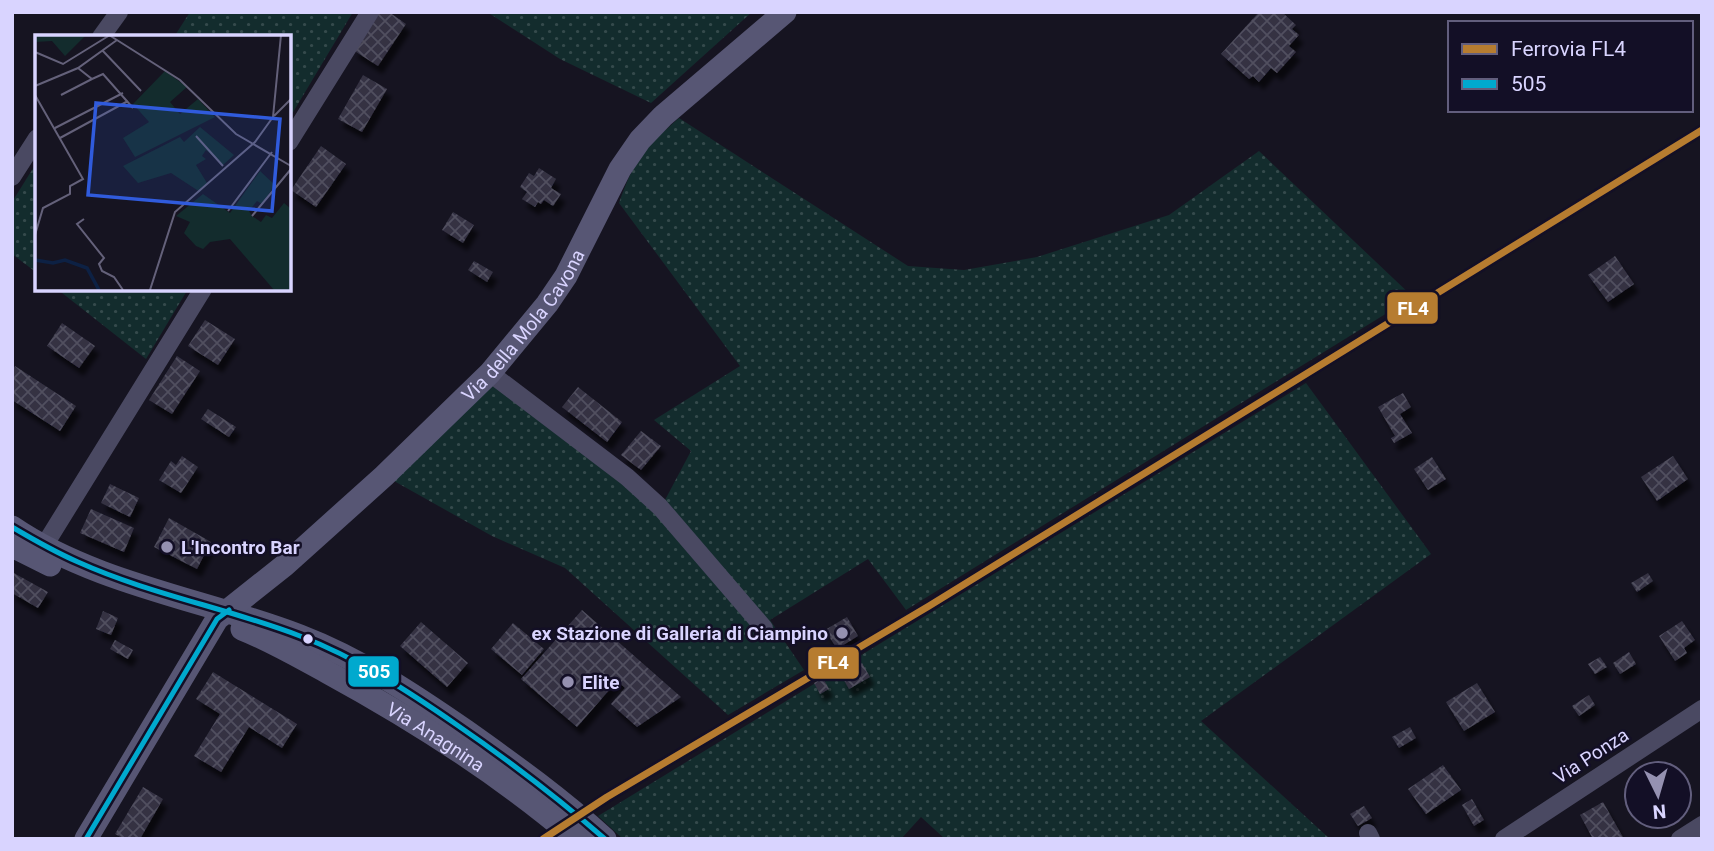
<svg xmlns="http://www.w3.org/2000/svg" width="1714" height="851" font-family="Roboto,sans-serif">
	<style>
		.grass { fill: url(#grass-dots) }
		.building { fill: url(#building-cross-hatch); filter: url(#shadow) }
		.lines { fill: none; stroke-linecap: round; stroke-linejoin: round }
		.minor { stroke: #4a4962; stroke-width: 18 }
		.secondary { stroke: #575674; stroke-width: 23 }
		.bus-1-casing { stroke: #130f26; stroke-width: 10 }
		.bus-1 { stroke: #00a9ce; stroke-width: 5 }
		.rail-1-casing { stroke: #130f26; stroke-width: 12 }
		.rail-1 { stroke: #b67c30; stroke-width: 7 }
		.poi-dot { fill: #9591b1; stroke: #130f26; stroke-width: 2.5 }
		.bus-dot { fill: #d9d4ff; stroke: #130f26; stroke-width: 2.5 }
		.labels { text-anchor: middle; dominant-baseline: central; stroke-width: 5; stroke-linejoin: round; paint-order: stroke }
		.street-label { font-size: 19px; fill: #d9d4ff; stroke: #130f26 }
		.poi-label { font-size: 19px; font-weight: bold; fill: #d9d4ff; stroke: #130f26; text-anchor: start }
		.inset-river { fill: none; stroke: #0d2144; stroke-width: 3.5 }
		.inset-road { fill: none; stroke: #64617a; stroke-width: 2 }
		.view { fill: #305bdc; fill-opacity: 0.15; stroke: #305bdc; stroke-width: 3.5 }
		.inset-edge { fill: none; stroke: #d9d4ff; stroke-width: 3.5 }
		.line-badge { stroke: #130f26; stroke-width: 2.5 }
		.badge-label { font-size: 19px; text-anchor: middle; font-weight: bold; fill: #fff }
	</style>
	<defs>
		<pattern id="grass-dots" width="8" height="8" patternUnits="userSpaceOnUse" patternTransform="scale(1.75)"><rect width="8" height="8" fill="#132c2d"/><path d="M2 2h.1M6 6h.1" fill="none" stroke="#354a4c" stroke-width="1.8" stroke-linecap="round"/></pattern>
		<pattern id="building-cross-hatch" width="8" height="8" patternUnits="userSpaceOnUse" patternTransform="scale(1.75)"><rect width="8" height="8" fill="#343243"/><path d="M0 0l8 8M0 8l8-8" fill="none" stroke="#514f5f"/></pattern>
		<filter id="shadow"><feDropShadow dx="4.5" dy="8" stdDeviation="2" flood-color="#0009"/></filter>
	</defs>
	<rect width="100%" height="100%" fill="#161421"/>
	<g class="grass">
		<path d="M190,12H353L289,119V37H174Z"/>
		<path d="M487,12H752L651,103L560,59Z"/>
		<path d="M679,118L908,266L964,270L1037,257L1169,215L1259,151L1413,297L906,610L868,559L770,620L804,670L728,715L565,568L492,536L394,481L491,384L616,476L657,515L691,451L654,420L740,366L619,203C635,158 644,149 679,118Z"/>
		<path d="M37,162V273L12,254V202Z"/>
		<path d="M57,289H188L146,359Z"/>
		<path d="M1306,383L1431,554L1201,721L1330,839H945L921,817L901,839H623L598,816Z"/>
	</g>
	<g class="building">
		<path d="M378,12H389L406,24L378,66L353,50Z"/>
		<path d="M1259,12H1282L1296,25L1292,29L1299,35L1289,46L1296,52L1277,73L1271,68L1259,82L1253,76L1249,79L1221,54Z"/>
		<path d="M363,75L387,89L362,132L338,119Z"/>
		<path d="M321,146L346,164L316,207L291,190Z"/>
		<path d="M539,168L556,179L551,188L561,194L553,206L544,200L541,204L538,202L535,207L522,199L527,192L520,187L529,173L534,176Z"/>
		<path d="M453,212L474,225L463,243L442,230Z"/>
		<path d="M1615,256L1634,284L1608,302L1588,275Z"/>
		<path d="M474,261L493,272L487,282L468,270Z"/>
		<path d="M205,320L235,339L218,365L188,346Z"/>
		<path d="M62,323L95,346L79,368L47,346Z"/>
		<path d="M177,356L200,371L172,414L149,400Z"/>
		<path d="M15,366L76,406L60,431L12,400V370Z"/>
		<path d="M578,387L622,422L607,442L562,407Z"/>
		<path d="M1403,393L1411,407L1400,414L1412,433L1394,443L1391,438L1395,436L1378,407Z"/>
		<path d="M208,409L236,427L229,437L201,419Z"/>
		<path d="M641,431L661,446L641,470L621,455Z"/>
		<path d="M182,456L198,467L181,493L159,480L171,461L176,465Z"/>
		<path d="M1673,456L1688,479L1657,501L1641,477Z"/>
		<path d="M1432,457L1446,479L1428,490L1414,469Z"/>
		<path d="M110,484L139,498L130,517L101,503Z"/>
		<path d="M91,509L134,528L124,552L80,533Z"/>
		<path d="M169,518L211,542L197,569L154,547Z"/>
		<path d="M12,572L48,592L38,608L12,593Z"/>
		<path d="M1648,573L1653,581L1637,592L1631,583Z"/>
		<path d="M582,610L681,697L637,727L611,704L625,688L617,681L577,727L521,679Z"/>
		<path d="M103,611L118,618L111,635L96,629Z"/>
		<path d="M847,617L858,636L837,649L825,630Z"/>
		<path d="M1682,621L1695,640L1684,648L1687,653L1675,661L1659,636Z"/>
		<path d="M421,622L468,663L447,687L400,646Z"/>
		<path d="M513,623L544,649L522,675L491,649Z"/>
		<path d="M115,640L133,650L128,659L110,649Z"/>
		<path d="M1629,652L1636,664L1620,674L1613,663Z"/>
		<path d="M1600,657L1607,667L1595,674L1588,664Z"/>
		<path d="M862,663L870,677L849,689L841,675Z"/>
		<path d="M213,672L297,724L282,748L249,727L221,772L194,756L220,714L196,699Z"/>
		<path d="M823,678L829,689L820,694L814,683Z"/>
		<path d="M1477,683L1495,712L1464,731L1446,702Z"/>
		<path d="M1589,695L1595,705L1579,716L1572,706Z"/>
		<path d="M1410,727L1416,738L1399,748L1392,737Z"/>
		<path d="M1443,765L1461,790L1426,814L1408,789Z"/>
		<path d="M143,787L163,799L140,839H124L115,834Z"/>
		<path d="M1472,799L1484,820L1474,826L1462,805Z"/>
		<path d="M1603,802L1624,839H1593L1580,815Z"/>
		<path d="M1364,806L1372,818L1358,826L1350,814Z"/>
	</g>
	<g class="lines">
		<g class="minor">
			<path d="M101,37L119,12"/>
			<path d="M289,142L370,12"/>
			<path d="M12,177L37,138"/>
			<path d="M490,373L627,477L660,507L764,628"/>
			<path d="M44,546L203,289"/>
			<path d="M1368,833L1371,839"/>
			<path d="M1504,839L1702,709"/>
			<path d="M1680,839L1702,825"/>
		</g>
		<g class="secondary">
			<path d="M12,527C95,584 207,600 300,636C360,659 414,695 466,731C514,765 561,799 605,839"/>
			<path d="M12,546L50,565"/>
			<path id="s1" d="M242,629C272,641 299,657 327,672C415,720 500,774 576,839"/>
			<path id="s2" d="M86,839L217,619L285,565L384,476L490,373L547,304L566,276L620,169L640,140L663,116L785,12"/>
		</g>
		<g class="bus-1-casing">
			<g id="bus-1">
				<path d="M12,527C34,540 55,552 78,562C149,594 227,608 300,636C357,658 408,691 457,725C508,760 558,798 605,839"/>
				<path d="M86,839L217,619L229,610"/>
			</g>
		</g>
		<use href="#bus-1" class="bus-1"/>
		<g class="rail-1-casing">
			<path id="rail-1" d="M543,839L607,797L929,606L1702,130"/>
		</g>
		<use href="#rail-1" class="rail-1"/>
	</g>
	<g class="poi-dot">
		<circle cx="167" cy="547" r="7"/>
		<circle cx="842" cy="633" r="7"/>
		<circle cx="568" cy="682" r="7"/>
	</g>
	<circle class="bus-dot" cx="308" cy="639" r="6"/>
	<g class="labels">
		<g class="street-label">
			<text stroke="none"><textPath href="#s2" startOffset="682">Via della Mola Cavona</textPath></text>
			<text stroke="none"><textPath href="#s1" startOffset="222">Via Anagnina</textPath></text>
			<text transform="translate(1591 756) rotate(-33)">Via Ponza</text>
		</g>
		<g class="poi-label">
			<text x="181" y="547">L'Incontro Bar</text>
			<text x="828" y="633" text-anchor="end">ex Stazione di Galleria di Ciampino</text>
			<text x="582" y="682">Elite</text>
		</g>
	</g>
	<g transform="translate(35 35)">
		<rect width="256" height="256" fill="#161421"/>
		<path d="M0,0H51L30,21L17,6L0,7ZM130,36L152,52L135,67L145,79L163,64L180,82L100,122L88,103L114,87L98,69ZM165,92L199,120L188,130L171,115L167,121L171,124L161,130L172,148L165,157L136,138L103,148L88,131L145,102L149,107ZM225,136L240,150L227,169L222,166L214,176L217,181L226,187L231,180L237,183L249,168L255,173V255H239L195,204L175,207L168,214L161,211L149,198L155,187L141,181L168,159L195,178Z" fill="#132c2d"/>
		<path class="inset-river" d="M0,225L18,228L30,225L52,233L64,255"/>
		<path class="inset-road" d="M74,0L145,45L201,99L256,131M67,15L106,56M0,17L28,29L75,0M43,33L57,44L68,39L98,73M0,51L43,33L82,5M0,60L48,144L35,151V159L8,173L0,200M26,60L57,44M239,81L256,64M20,93L88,58M161,101L188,131M25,103L93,66M193,176L237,117M217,181L256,134M49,184L42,189L69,223L64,229L67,236L79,242L88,255M115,255L140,177L220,107L238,82L246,0"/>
		<path class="view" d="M61,68L245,84L237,176L53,160Z"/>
		<rect width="256" height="256" class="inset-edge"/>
	</g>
	<g class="line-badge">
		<rect x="1386" y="291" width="53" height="34" rx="7" fill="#b67c30"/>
		<rect x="807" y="646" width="53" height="34" rx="7" fill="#b67c30"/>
		<rect x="347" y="655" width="53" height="33" rx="7" fill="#00a9ce"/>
	</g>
	<g class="badge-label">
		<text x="1413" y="315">FL4</text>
		<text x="833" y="669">FL4</text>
		<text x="374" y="678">505</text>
	</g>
	<rect width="1714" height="851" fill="none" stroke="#d9d4ff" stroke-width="28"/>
	<rect x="1448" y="21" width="245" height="91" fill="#130f26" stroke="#625e7d" stroke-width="2"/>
	<rect x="1462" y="44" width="35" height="10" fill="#b67c30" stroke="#625e7d" stroke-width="2"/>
	<text x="1511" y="56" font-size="21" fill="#d9d4ff">Ferrovia FL4</text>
	<rect x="1462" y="79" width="35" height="10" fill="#00a9ce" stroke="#625e7d" stroke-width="2"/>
	<text x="1511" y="91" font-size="21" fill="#d9d4ff">505</text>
	<g transform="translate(1658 795) rotate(175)"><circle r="33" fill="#130f26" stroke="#625e7d" stroke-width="2"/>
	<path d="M0-5L12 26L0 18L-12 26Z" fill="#9591b1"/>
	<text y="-10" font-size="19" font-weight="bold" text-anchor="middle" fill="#d9d4ff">N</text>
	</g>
</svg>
